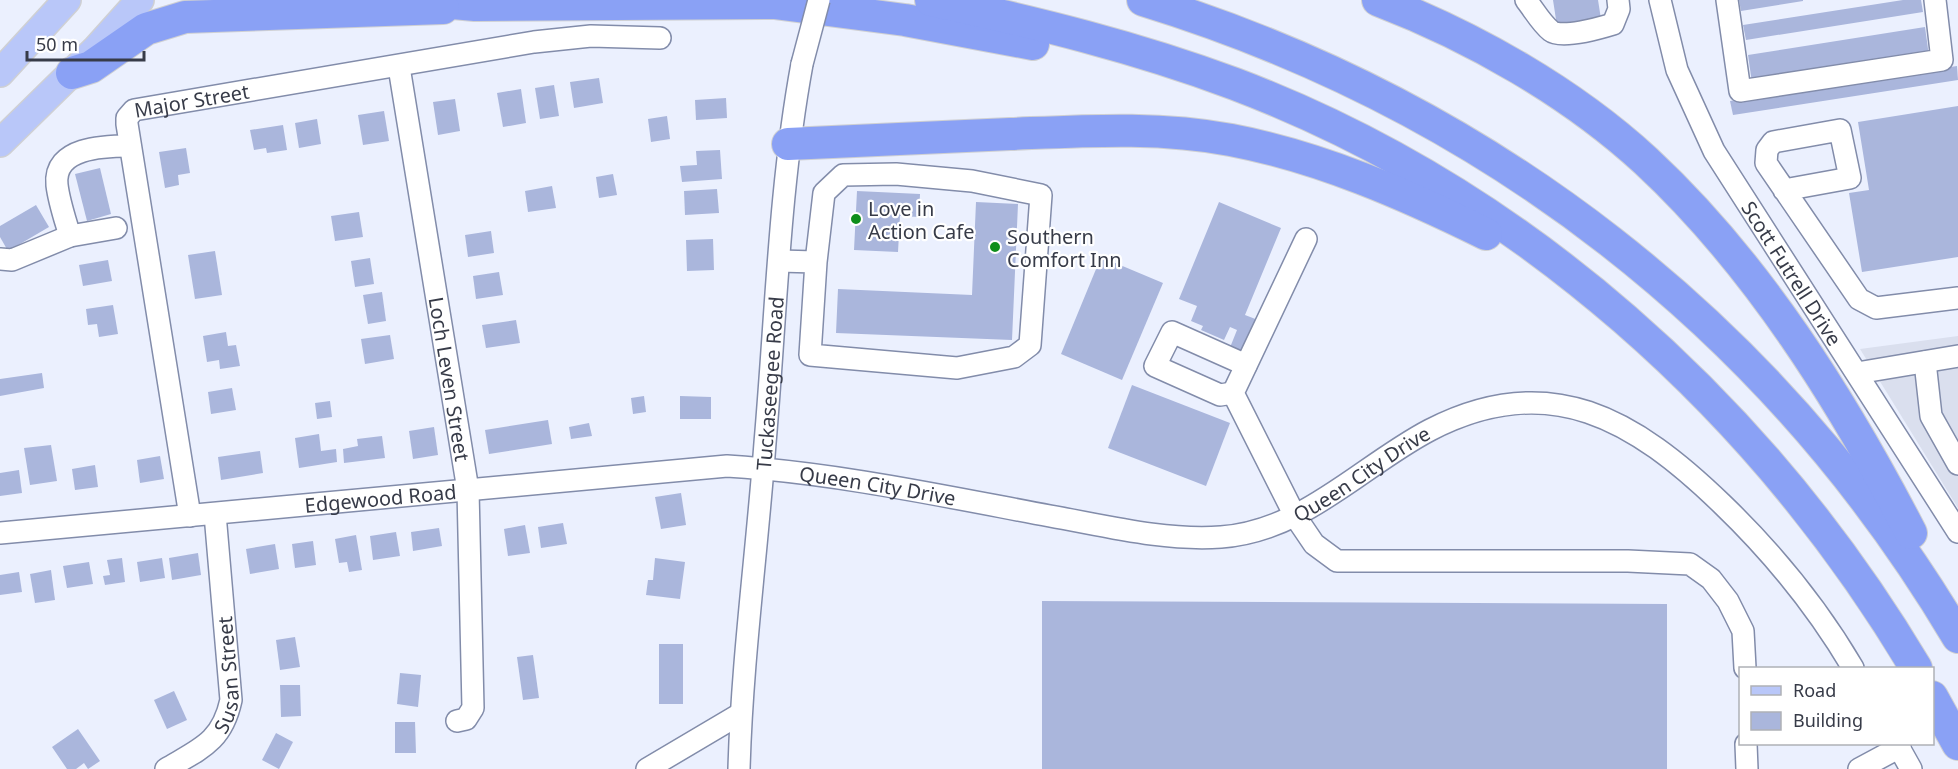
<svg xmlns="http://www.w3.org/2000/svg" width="1958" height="769" font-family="'Noto Sans',sans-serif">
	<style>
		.built { fill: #dadfee }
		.building { fill: #aab6dc }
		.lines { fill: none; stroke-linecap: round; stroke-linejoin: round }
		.minor-casing { stroke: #828caa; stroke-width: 24 }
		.major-casing { stroke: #cfd0d3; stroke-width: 30 }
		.highway-casing { stroke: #cfd0d3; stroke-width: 34 }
		.minor { stroke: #fff; stroke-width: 21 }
		.major { stroke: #b9c7f9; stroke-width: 27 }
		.highway { stroke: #8aa1f5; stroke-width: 32 }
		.minor-bridge-casing { stroke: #828caa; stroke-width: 24; stroke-linecap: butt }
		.minor-bridge { stroke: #fff; stroke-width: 21 }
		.poi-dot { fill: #0e8e1b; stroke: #fff; stroke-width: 2 }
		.labels { text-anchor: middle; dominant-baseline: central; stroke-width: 4.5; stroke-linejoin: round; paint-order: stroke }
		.street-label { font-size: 20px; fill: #373b48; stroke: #fff }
		.poi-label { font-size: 20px; fill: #373b48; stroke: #fff; text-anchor: start }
	</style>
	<rect width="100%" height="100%" fill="#ebf0fe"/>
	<path class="built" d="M1958,336V508L1860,349Z"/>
	<g class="building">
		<path d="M1553,0H1598L1601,19L1557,26Z"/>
		<path d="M1739,0H1803V1L1741,11Z"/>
		<path d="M1903,0H1921L1923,12L1746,40L1743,25Z"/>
		<path d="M1925,27L1929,56L1752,83L1748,55Z"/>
		<path d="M1957,66L1958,80L1733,115L1730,101Z"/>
		<path d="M599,78L603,103L574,108L570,82Z"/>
		<path d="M554,85L559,116L540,119L535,88Z"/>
		<path d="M521,89L526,123L503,127L497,93Z"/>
		<path d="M726,98L727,118L696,120L695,100Z"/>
		<path d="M455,99L460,131L438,135L433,102Z"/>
		<path d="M1958,106V257L1862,272L1849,193L1869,190L1858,122Z"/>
		<path d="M384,111L389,141L363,145L358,115Z"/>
		<path d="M667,116L670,139L651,142L648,119Z"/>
		<path d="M317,119L321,144L299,148L295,123Z"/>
		<path d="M283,125L287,150L267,153L266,148L254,150L250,130Z"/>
		<path d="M186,148L190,173L178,175L179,185L165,188L159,152Z"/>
		<path d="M720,150L722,179L682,182L680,166L697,165L696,151Z"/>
		<path d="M100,168L111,214L87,221L75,174Z"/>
		<path d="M613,174L617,195L599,198L596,177Z"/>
		<path d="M552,186L556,208L528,212L525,191Z"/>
		<path d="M717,189L719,213L685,215L684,191Z"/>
		<path d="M857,191L920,194L919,217L900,216L898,252L854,250Z"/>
		<path d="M976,202L1018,204L1012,340L836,333L838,289L972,295Z"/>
		<path d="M1219,202L1281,228L1245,315L1258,320L1243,357L1229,350L1237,330L1230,327L1224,340L1201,330L1203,326L1191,321L1197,306L1179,299Z"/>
		<path d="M36,205L49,227L8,251L0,237V226Z"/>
		<path d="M359,212L363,237L335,241L331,216Z"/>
		<path d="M491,231L494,253L468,257L465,235Z"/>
		<path d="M713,239L714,270L687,271L686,240Z"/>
		<path d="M215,251L222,295L195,299L188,255Z"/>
		<path d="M1101,257L1163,283L1122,380L1061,354Z"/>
		<path d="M370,258L374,284L355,287L351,261Z"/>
		<path d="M108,260L112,281L83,286L79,265Z"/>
		<path d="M499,272L503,295L476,299L473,276Z"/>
		<path d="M382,292L386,321L368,324L363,295Z"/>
		<path d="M113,305L118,334L99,337L97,324L88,325L86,309Z"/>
		<path d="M516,320L520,343L486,348L482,325Z"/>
		<path d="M226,332L228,346L236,345L240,366L220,369L219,360L207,362L203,336Z"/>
		<path d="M390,335L394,359L365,364L361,339Z"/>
		<path d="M42,373L44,388L0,396V379Z"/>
		<path d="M1132,385L1230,423L1206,486L1108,448Z"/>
		<path d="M232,388L236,410L211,414L208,392Z"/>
		<path d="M644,396L646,412L633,414L631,398Z"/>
		<path d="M680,396L711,397V419H680Z"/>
		<path d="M330,401L332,417L317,419L315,403Z"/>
		<path d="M548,420L552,444L489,454L485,430Z"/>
		<path d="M589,423L592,436L571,439L569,427Z"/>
		<path d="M434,427L438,455L413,459L409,431Z"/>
		<path d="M319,434L321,451L336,449L337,462L299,468L295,438Z"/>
		<path d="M382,436L385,458L344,463L343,449L358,446L357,439Z"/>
		<path d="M51,445L57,481L30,485L24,448Z"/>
		<path d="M260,451L263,473L221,480L218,457Z"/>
		<path d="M160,456L164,479L140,483L137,460Z"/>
		<path d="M95,465L98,487L75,490L72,469Z"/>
		<path d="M19,470L22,493L0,496V473Z"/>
		<path d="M681,493L686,525L661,529L655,497Z"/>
		<path d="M563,523L567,544L541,548L538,527Z"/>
		<path d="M525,525L530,553L508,556L504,529Z"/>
		<path d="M439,528L442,546L413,551L411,532Z"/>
		<path d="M396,532L400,556L373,560L370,536Z"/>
		<path d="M356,535L362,570L349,572L347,562L339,563L335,539Z"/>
		<path d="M313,541L316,565L295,568L292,544Z"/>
		<path d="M275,544L279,569L250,574L246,549Z"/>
		<path d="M198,553L201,575L172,580L169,558Z"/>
		<path d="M122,558L125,582L105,585L103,576L110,575L107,560Z"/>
		<path d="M162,558L165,578L140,582L137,562Z"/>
		<path d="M655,558L685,562L680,599L646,595L648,580H653Z"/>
		<path d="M89,562L93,584L67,588L63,566Z"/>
		<path d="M51,570L55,600L35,603L30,574Z"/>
		<path d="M19,572L22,592L0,595V575Z"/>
		<path d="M1042,601L1667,604V769H1042Z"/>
		<path d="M295,637L300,667L280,670L276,640Z"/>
		<rect x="659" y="644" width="24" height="60"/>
		<path d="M533,655L539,698L523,700L517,657Z"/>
		<path d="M400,673L421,675L418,707L397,704Z"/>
		<path d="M280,685H300L301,716L281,717Z"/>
		<path d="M174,691L187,720L167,729L154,700Z"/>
		<path d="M395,722H415L416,753H395Z"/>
		<path d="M78,729L100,761L88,769L84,763L76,769H67L52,747Z"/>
		<path d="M276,733L293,742L279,769L262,760Z"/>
	</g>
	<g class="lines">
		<g class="minor-casing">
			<g id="minor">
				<path d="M1526,0C1534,10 1541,23 1551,31C1561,39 1600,28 1613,24L1619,9L1618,0"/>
				<path id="s1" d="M1660,0L1677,70L1714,151L1958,532"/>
				<path d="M1727,0L1740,91L1942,60L1935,0"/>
				<path id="s2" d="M399,67L468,490L473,708L466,719L457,721"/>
				<path d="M1784,190L1850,178L1840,130L1773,142L1767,150L1766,163L1859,299L1876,308L1958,298"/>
				<path d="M70,236C65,219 59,202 57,185C53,147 104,146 130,146"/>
				<path d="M1306,239L1233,393L1295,516L1314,544L1337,561H1628L1690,564L1711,579L1728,601L1743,631L1745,668"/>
				<path d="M0,259L12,260L70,236L116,228"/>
				<path d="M779,261L816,262L810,355L957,368L1014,357L1030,345L1041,195L972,181L896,174L843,175L824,193L816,262"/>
				<path d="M1925,362L1931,416L1958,464"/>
				<path d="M1857,373L1958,356"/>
				<path d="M1233,393L1220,395L1155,366L1172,332L1246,365"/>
				<path id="s3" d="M190,516L127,124V118L134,110L534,42L591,36L660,38"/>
				<path id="s4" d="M0,533L727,466C836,473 943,496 1050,516C1106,526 1164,541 1221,537C1304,531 1361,466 1430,430C1550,368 1635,420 1722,504C1773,553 1817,607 1853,668"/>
				<path d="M1746,744L1747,769"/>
				<path d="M1897,744L1911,769"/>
				<path id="s5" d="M166,769C200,749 222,742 231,700L215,514"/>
				<path d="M647,769L740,714"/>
				<path id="s6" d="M739,769C742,660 757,552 765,443C776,317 779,189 802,64"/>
				<path d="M1859,769L1900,747"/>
			</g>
		</g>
		<g class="major-casing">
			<g id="major">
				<path d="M0,73L67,0"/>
				<path d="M0,143L96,49L140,0"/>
			</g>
		</g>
		<g class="highway-casing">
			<g id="highway">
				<path d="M420,0L475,5L774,3L905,20L1033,44"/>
				<path d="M931,0C1034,22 1136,47 1235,84C1522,193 1760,407 1916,668"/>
				<path d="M1143,0C1488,106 1773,326 1958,637"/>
				<path d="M1378,0C1472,36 1571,92 1646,161C1757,264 1842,400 1911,533"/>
				<path d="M72,73L91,67L146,29L185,17L443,8"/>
				<path d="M788,144C862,141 936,138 1010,134C1084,131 1158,126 1231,140C1320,157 1405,194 1486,234"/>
				<path d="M1932,697L1958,744"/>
			</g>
		</g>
		<use href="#minor" class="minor"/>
		<use href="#major" class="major"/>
		<use href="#highway" class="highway"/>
		<g class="minor-bridge-casing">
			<path id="minor-bridge" d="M802,64L819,0"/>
		</g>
		<use href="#minor-bridge" class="minor-bridge"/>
	</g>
	<g class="poi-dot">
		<circle cx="856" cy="219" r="6"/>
		<circle cx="995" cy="247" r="6"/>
	</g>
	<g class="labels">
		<g class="street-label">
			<text stroke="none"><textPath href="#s3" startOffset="472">Major Street</textPath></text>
			<text stroke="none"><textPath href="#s1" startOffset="306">Scott Futrell Drive</textPath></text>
			<text stroke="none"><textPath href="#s2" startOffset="316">Loch Leven Street</textPath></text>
			<text stroke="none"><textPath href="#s6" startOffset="387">Tuckaseegee Road</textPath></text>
			<text stroke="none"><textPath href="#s4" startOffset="1386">Queen City Drive</textPath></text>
			<text stroke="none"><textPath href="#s4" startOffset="882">Queen City Drive</textPath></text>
			<text stroke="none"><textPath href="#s4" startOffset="382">Edgewood Road</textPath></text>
			<text stroke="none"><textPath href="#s5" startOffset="124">Susan Street</textPath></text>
		</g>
		<g class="poi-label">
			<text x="868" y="208">Love in<tspan x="868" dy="23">Action Cafe</tspan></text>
			<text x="1007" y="236">Southern<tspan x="1007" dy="23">Comfort Inn</tspan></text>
		</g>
	</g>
	<rect x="1739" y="667" width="195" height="78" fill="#ffffff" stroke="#afb1b6" stroke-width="1.5"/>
	<rect x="1751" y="686" width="30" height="9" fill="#b9c7f9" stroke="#afb1b6" stroke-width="1.5"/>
	<text x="1793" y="697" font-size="18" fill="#373b48">Road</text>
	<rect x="1751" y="712" width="30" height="18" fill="#aab6dc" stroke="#afb1b6" stroke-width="1.5"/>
	<text x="1793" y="727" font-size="18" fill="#373b48">Building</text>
	<path d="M27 51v9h117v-9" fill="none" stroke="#373b48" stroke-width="3"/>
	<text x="36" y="51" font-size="18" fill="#373b48" stroke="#ffffff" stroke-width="4.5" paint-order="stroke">50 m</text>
</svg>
